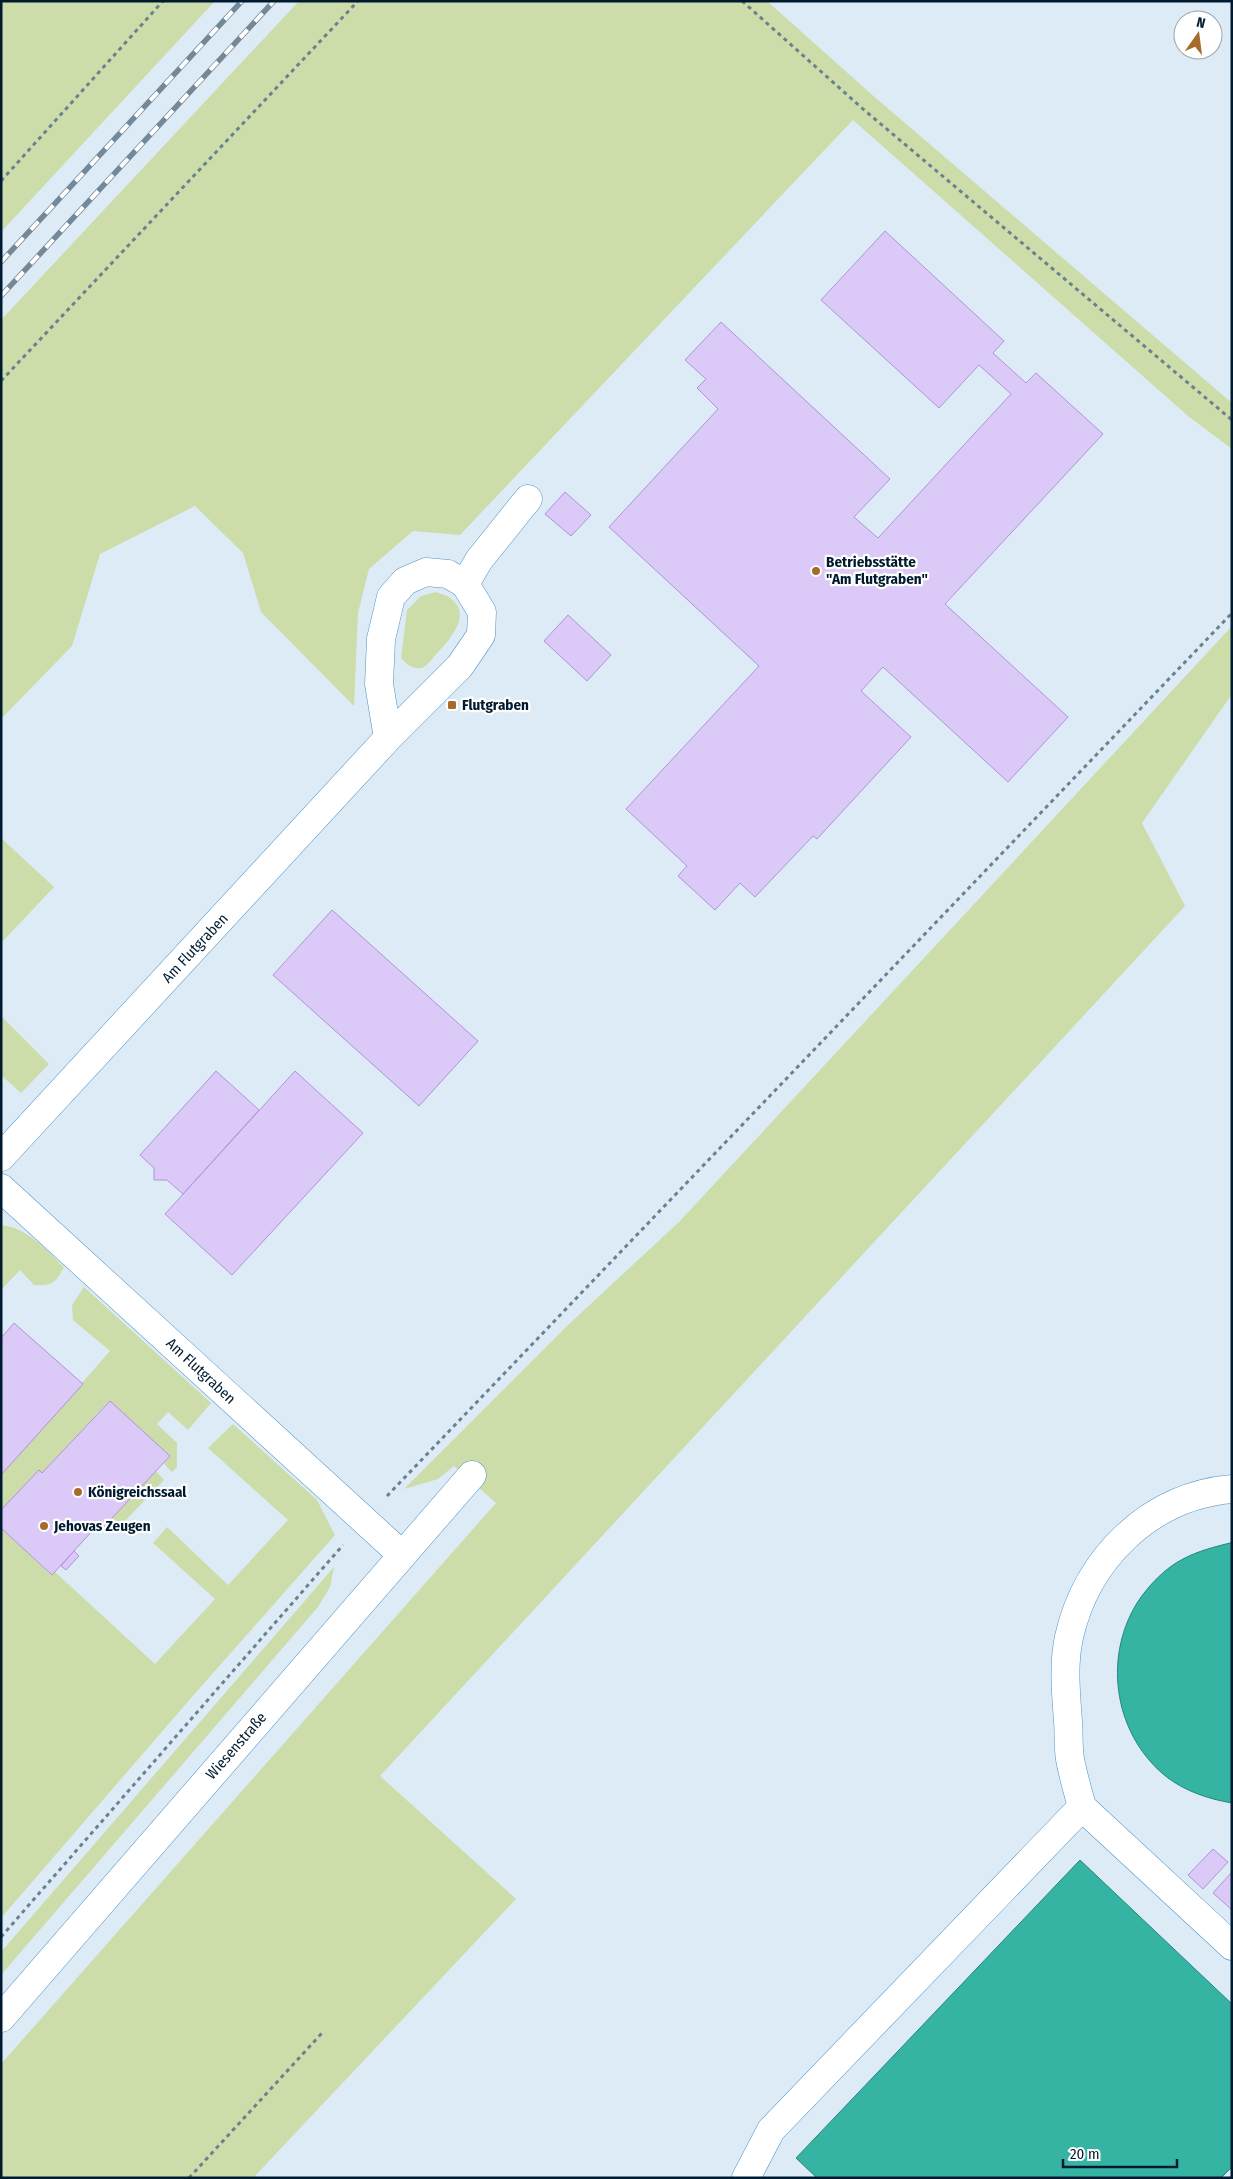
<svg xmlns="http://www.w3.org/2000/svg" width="1233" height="2179" font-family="'Fira Sans Condensed',sans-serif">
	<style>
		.green { fill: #cda }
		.water { fill: #35b4a4; stroke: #258681 }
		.building { fill: #dbc9f7; stroke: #b093da }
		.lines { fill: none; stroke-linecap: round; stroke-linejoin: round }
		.minor-casing { stroke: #4d94c8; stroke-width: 29 }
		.path { stroke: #6c8090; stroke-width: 3; stroke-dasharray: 4 4; stroke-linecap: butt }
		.minor { stroke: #fff; stroke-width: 28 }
		.rail-casing { stroke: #748897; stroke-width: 5.5 }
		.rail { stroke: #fff; stroke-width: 4; stroke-dasharray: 11; stroke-linecap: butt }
		.poi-dot { fill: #a76b2e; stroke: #fff; stroke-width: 2 }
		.labels { text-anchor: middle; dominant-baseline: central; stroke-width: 4.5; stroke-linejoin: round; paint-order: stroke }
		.poi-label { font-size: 15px; font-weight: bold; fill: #001b2f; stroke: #fff; text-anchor: start }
		.street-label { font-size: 15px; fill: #001b2f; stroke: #fff }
	</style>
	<rect width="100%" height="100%" fill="#ddebf6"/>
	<g class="green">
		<path d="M1,1H215L1,232Z"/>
		<path d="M299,1H767L870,93L1232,403V449L1188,416L853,120L460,535L413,531L369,569L358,613L354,706L261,612L243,553L195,506L100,554L72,646L1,719V320Z"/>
		<path d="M436,592C440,594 447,595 450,598C472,613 452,637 440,650C435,655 429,664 424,667C414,671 406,664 401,658L407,610L421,596Z"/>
		<path d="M1232,626V694L1142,823L1185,906L380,1776L516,1899L253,2178H1V2064L496,1503L454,1466L438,1479L404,1489L568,1325L679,1222Z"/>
		<path d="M1,838L54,887L1,943Z"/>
		<path d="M1,1016L49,1064L21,1093L1,1075Z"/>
		<path d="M1,1225C28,1228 46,1250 64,1267C56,1283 52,1286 34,1285L20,1270L1,1290Z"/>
		<path d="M84,1287L211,1403L188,1430L168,1412L157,1424L177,1443V1467L172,1472L163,1463L169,1456L109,1401L42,1473L39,1470L1,1510V1475L110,1351L73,1320L72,1305Z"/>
		<path d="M233,1424L317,1500L335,1535L191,1698L1,1918V1528L51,1575L55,1572L155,1664L215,1599L153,1543L167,1527L228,1585L288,1520L208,1448Z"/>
		<path d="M156,1471L164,1480L126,1520L98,1533Z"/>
		<path d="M334,1567L330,1587L318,1607L1,1975V1952Z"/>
	</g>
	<g class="water">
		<path d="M1230,1543H1232V1803C1209,1799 1187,1792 1168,1778C1115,1737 1102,1660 1137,1603C1148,1586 1165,1568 1183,1559C1198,1551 1214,1547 1230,1543Z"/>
		<path d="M1080,1860L1232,2004V2167L1221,2178H817L796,2158Z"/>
	</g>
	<g class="building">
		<path d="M885,231L1004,341L993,353L1026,383L1036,373L1103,434L945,604L1068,717L1008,782L883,667L861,691L911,737L817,839L813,836L755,897L740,883L715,910L678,876L687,866L626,809L759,666L609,527L718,409L697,388L706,379L685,360L721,322L890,479L854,517L878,538L1011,394L979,365L939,408L821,300Z"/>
		<path d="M565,492L591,515L571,536L545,514Z"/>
		<path d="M568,615L611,655L587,681L544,641Z"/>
		<path d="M332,910L478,1041L419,1106L273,975Z"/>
		<path d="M216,1071L259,1110L183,1194L167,1180H154V1168L140,1155Z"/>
		<path d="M295,1071L363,1133L232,1275L165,1214Z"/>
		<path d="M14,1323L83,1384L1,1475V1338Z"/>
		<path d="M110,1401L170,1456L98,1533L94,1529L52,1575L1,1528V1510L39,1470L42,1473Z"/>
		<path d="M74,1551L79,1556L66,1570L61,1566Z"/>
		<path d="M1213,1849L1228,1862L1203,1889L1188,1875Z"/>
		<path d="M1232,1872V1910L1213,1893Z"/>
	</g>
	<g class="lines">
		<g class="minor-casing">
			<g id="minor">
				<path d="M465,584L479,560L528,499"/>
				<path d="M1,1157L388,738L460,666L481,635L482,612L465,584L448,574L426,572L405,581L391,597L381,639L379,684L388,738"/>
				<path d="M1,1188L401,1554"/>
				<path d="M1082,1807L1232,1946"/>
				<path d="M1,2018L472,1475"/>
				<path d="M746,2178L771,2130L1082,1807C1078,1792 1073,1775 1070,1759C1068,1747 1069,1734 1068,1721C1066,1694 1063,1664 1069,1637C1087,1558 1150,1496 1232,1489"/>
			</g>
		</g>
		<g class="path">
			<path d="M742,1L863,109L1232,420"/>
			<path d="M1,181L163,1"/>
			<path d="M1,381L358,1"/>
			<path d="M387,1496L1232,613"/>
			<path d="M1,1937L343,1545"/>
			<path d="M189,2178L322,2033"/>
		</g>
		<use href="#minor" class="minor"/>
		<g class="rail-casing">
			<g id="rail">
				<path d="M1,262L242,1"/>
				<path d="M1,296L274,1"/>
			</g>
		</g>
		<use href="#rail" class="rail"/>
	</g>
	<g class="poi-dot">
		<circle cx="816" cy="571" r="5"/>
		<rect x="447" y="700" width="10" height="10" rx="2.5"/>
		<circle cx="78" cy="1492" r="5"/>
		<circle cx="44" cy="1526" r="5"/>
	</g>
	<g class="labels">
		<g class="poi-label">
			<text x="826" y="562">Betriebsstätte<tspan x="826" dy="17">"Am Flutgraben"</tspan></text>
			<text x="462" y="705">Flutgraben</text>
			<text x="88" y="1492">Königreichssaal</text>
			<text x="54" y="1526">Jehovas Zeugen</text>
		</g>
		<g class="street-label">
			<text transform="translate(195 948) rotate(-47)">Am Flutgraben</text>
			<text transform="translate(201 1371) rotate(43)">Am Flutgraben</text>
			<text transform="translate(236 1746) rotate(-49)">Wiesenstraße</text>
		</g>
	</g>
	<rect width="1233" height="2179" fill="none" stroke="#001b2f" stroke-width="5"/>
	<g transform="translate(1198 35) rotate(14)"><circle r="24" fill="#ffffff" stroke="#99a4ac"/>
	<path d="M0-4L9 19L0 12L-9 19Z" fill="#a76b2e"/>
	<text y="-8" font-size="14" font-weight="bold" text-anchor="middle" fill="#001b2f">N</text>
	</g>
	<path d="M1063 2159v8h114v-8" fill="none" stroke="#001b2f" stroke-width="2.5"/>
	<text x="1070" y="2159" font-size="15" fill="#001b2f" stroke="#ffffff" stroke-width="4" paint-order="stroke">20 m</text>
</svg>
